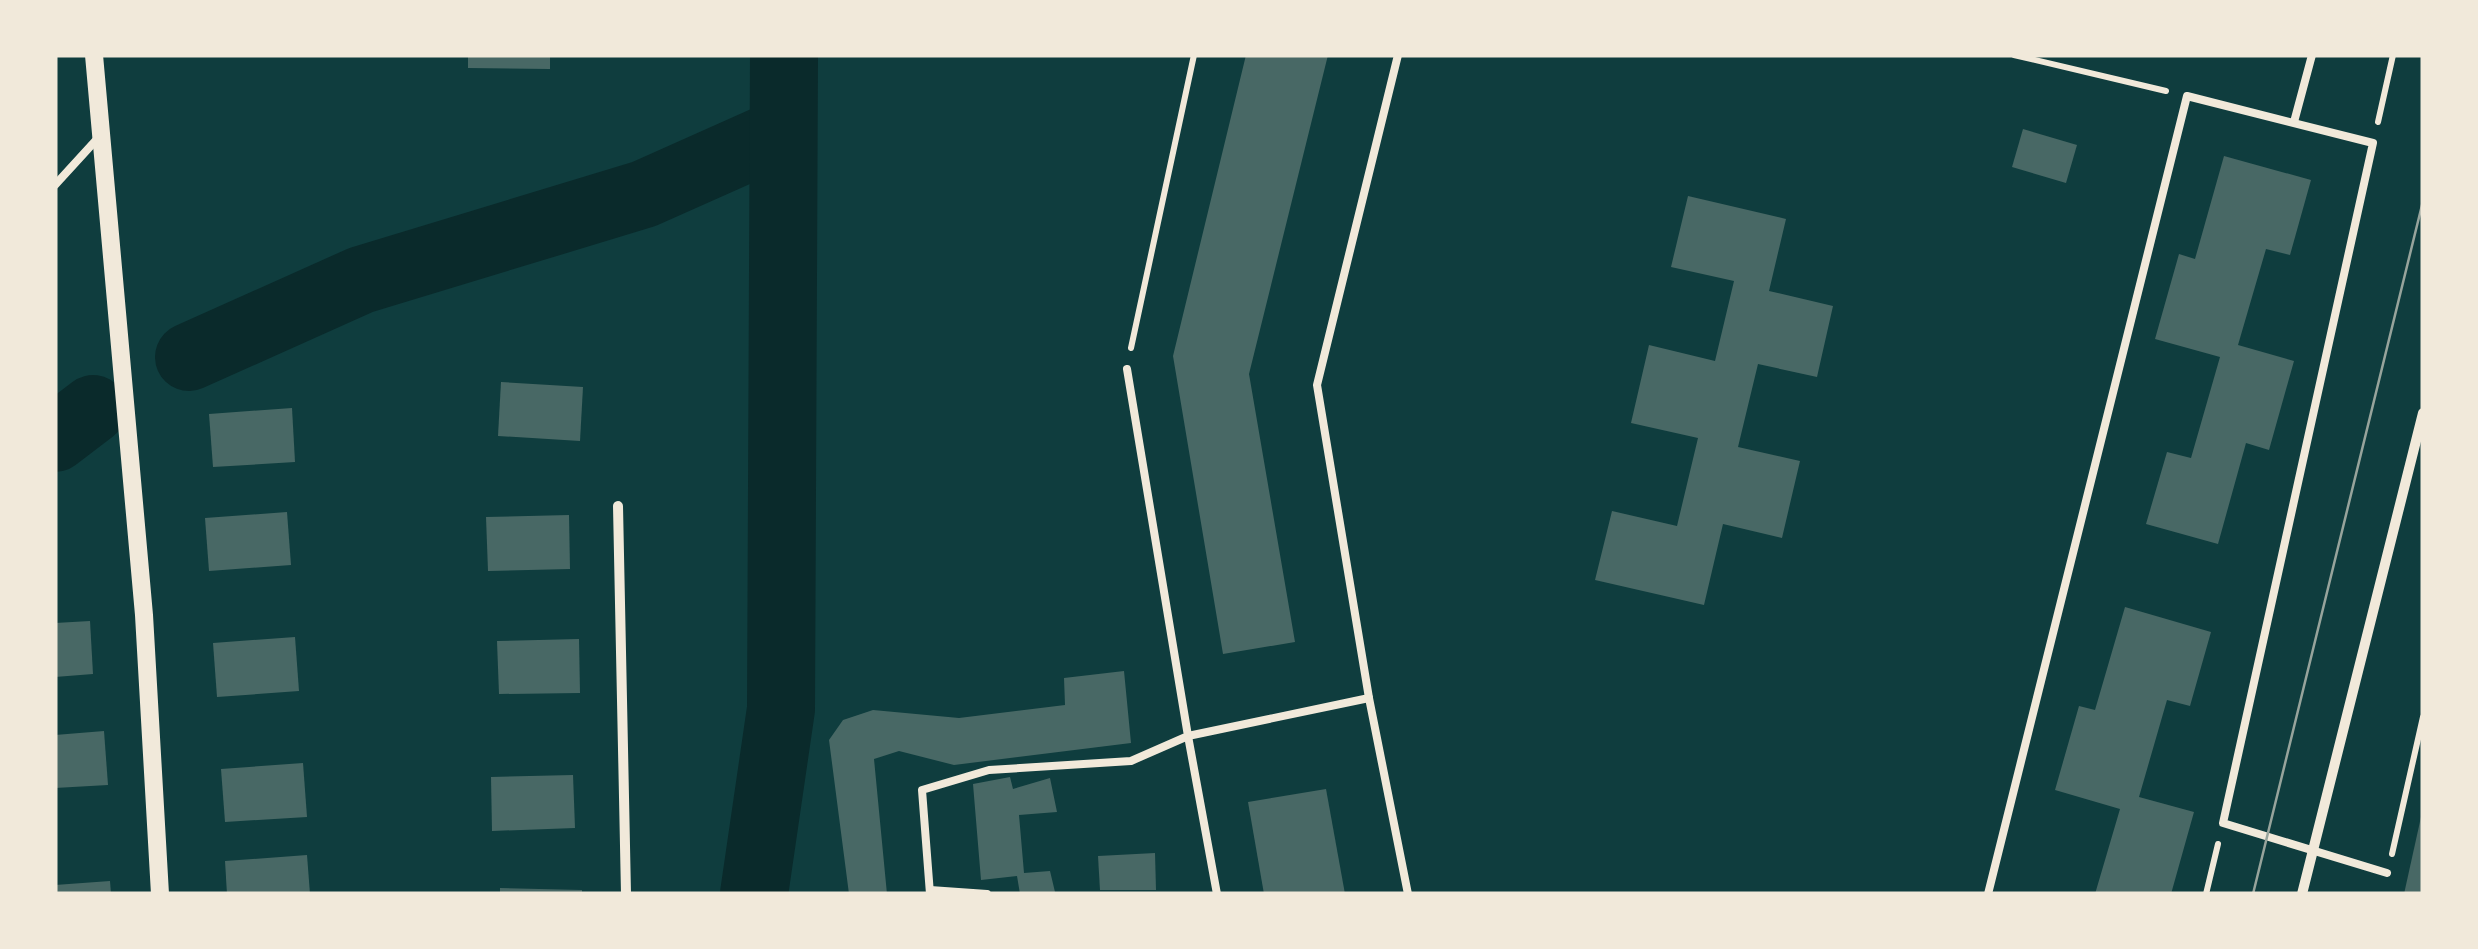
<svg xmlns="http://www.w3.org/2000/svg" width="2478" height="949" font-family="Rubik,sans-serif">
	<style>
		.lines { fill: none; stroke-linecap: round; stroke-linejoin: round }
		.river { stroke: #0a2a2b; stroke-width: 68 }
		.building { fill: #486865 }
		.path { stroke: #f1e9da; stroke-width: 6 }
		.service { stroke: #f1e9da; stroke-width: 8 }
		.minor { stroke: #f1e9da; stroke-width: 10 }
		.tertiary { stroke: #f1e9da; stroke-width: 18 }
		.tram { stroke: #97a49c; stroke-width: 2.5 }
	</style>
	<rect width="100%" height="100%" fill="#0f3d3e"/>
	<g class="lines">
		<g class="river">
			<path d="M189,357L361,280L644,194L783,132"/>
			<path d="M55,438L93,409"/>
			<path d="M754,894L781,709L784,55"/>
		</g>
	</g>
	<g class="building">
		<path d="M468,55H550V69L468,68Z"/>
		<path d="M1246,55H1328L1249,374L1295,642L1223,654L1173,356Z"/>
		<path d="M2023,129L2077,145L2066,183L2012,167Z"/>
		<path d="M2224,156L2311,180L2290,255L2266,249L2238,345L2294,361L2269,450L2246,443L2218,544L2146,524L2167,452L2191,458L2220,357L2155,339L2179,254L2195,259Z"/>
		<path d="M1688,196L1786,219L1769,291L1833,306L1817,377L1758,364L1738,447L1800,461L1782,538L1723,524L1704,605L1595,580L1612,511L1677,526L1698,438L1631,423L1649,345L1715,361L1734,281L1671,267Z"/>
		<path d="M501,382L583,387L580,441L498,436Z"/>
		<path d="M292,408L295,462L213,467L209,414Z"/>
		<path d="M287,512L291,565L209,571L205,518Z"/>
		<path d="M569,515L570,569L488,571L486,517Z"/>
		<path d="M2125,607L2211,632L2190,706L2167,700L2139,797L2194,812L2171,894H2095L2120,809L2055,790L2079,706L2095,710Z"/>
		<path d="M90,621L93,674L55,677V623Z"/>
		<path d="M295,637L299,691L217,697L213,643Z"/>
		<path d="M579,639L580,693L499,694L497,641Z"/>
		<path d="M1124,671L1131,743L954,765L899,751L874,759L887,894H849L829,740L843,720L873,710L959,718L1065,705L1064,678Z"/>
		<path d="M104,731L108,785L55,788V735Z"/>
		<path d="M303,763L307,817L225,822L221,769Z"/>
		<path d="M573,775L575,828L492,831L491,777Z"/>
		<path d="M1010,777L1013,789L1050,778L1057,812L1019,815L1024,873L1050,871L1055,892L1020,894L1017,876L981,880L973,784Z"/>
		<path d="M1326,789L1345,894H1264L1248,802Z"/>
		<path d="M2421,817L2423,894H2404Z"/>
		<path d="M1155,853L1156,890H1100L1098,856Z"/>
		<path d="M307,855L310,894H227L225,861Z"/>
		<path d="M110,881L111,894H55V885Z"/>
		<path d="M500,888L582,890V894H500Z"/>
	</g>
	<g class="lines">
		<g class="path">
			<path d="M2014,55L2166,91"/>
			<path d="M2378,122L2393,55"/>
			<path d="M1131,348L1194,55"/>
			<path d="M2392,854L2423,717"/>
			<path d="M2206,894L2218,844"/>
		</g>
		<g class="service">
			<path d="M1398,55L1317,385L1369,698L1408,894"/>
			<path d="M2294,122L2312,55"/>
			<path d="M55,185L98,138"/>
			<path d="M930,890L987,894"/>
			<path d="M930,894L922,790L989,770L1131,761L1188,736L1127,369"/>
			<path d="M1217,894L1188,736L1369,698"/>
			<path d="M1988,894L2187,96L2373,143L2223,823L2387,873"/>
		</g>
		<g class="minor">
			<path d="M618,506L626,894"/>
			<path d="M2302,894L2423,413"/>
		</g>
		<path class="tertiary" d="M94,55L144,615L160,894"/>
		<path class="tram" d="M2253,894L2423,201"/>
	</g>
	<rect width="2478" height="949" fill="none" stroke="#f1e9da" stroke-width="115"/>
</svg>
